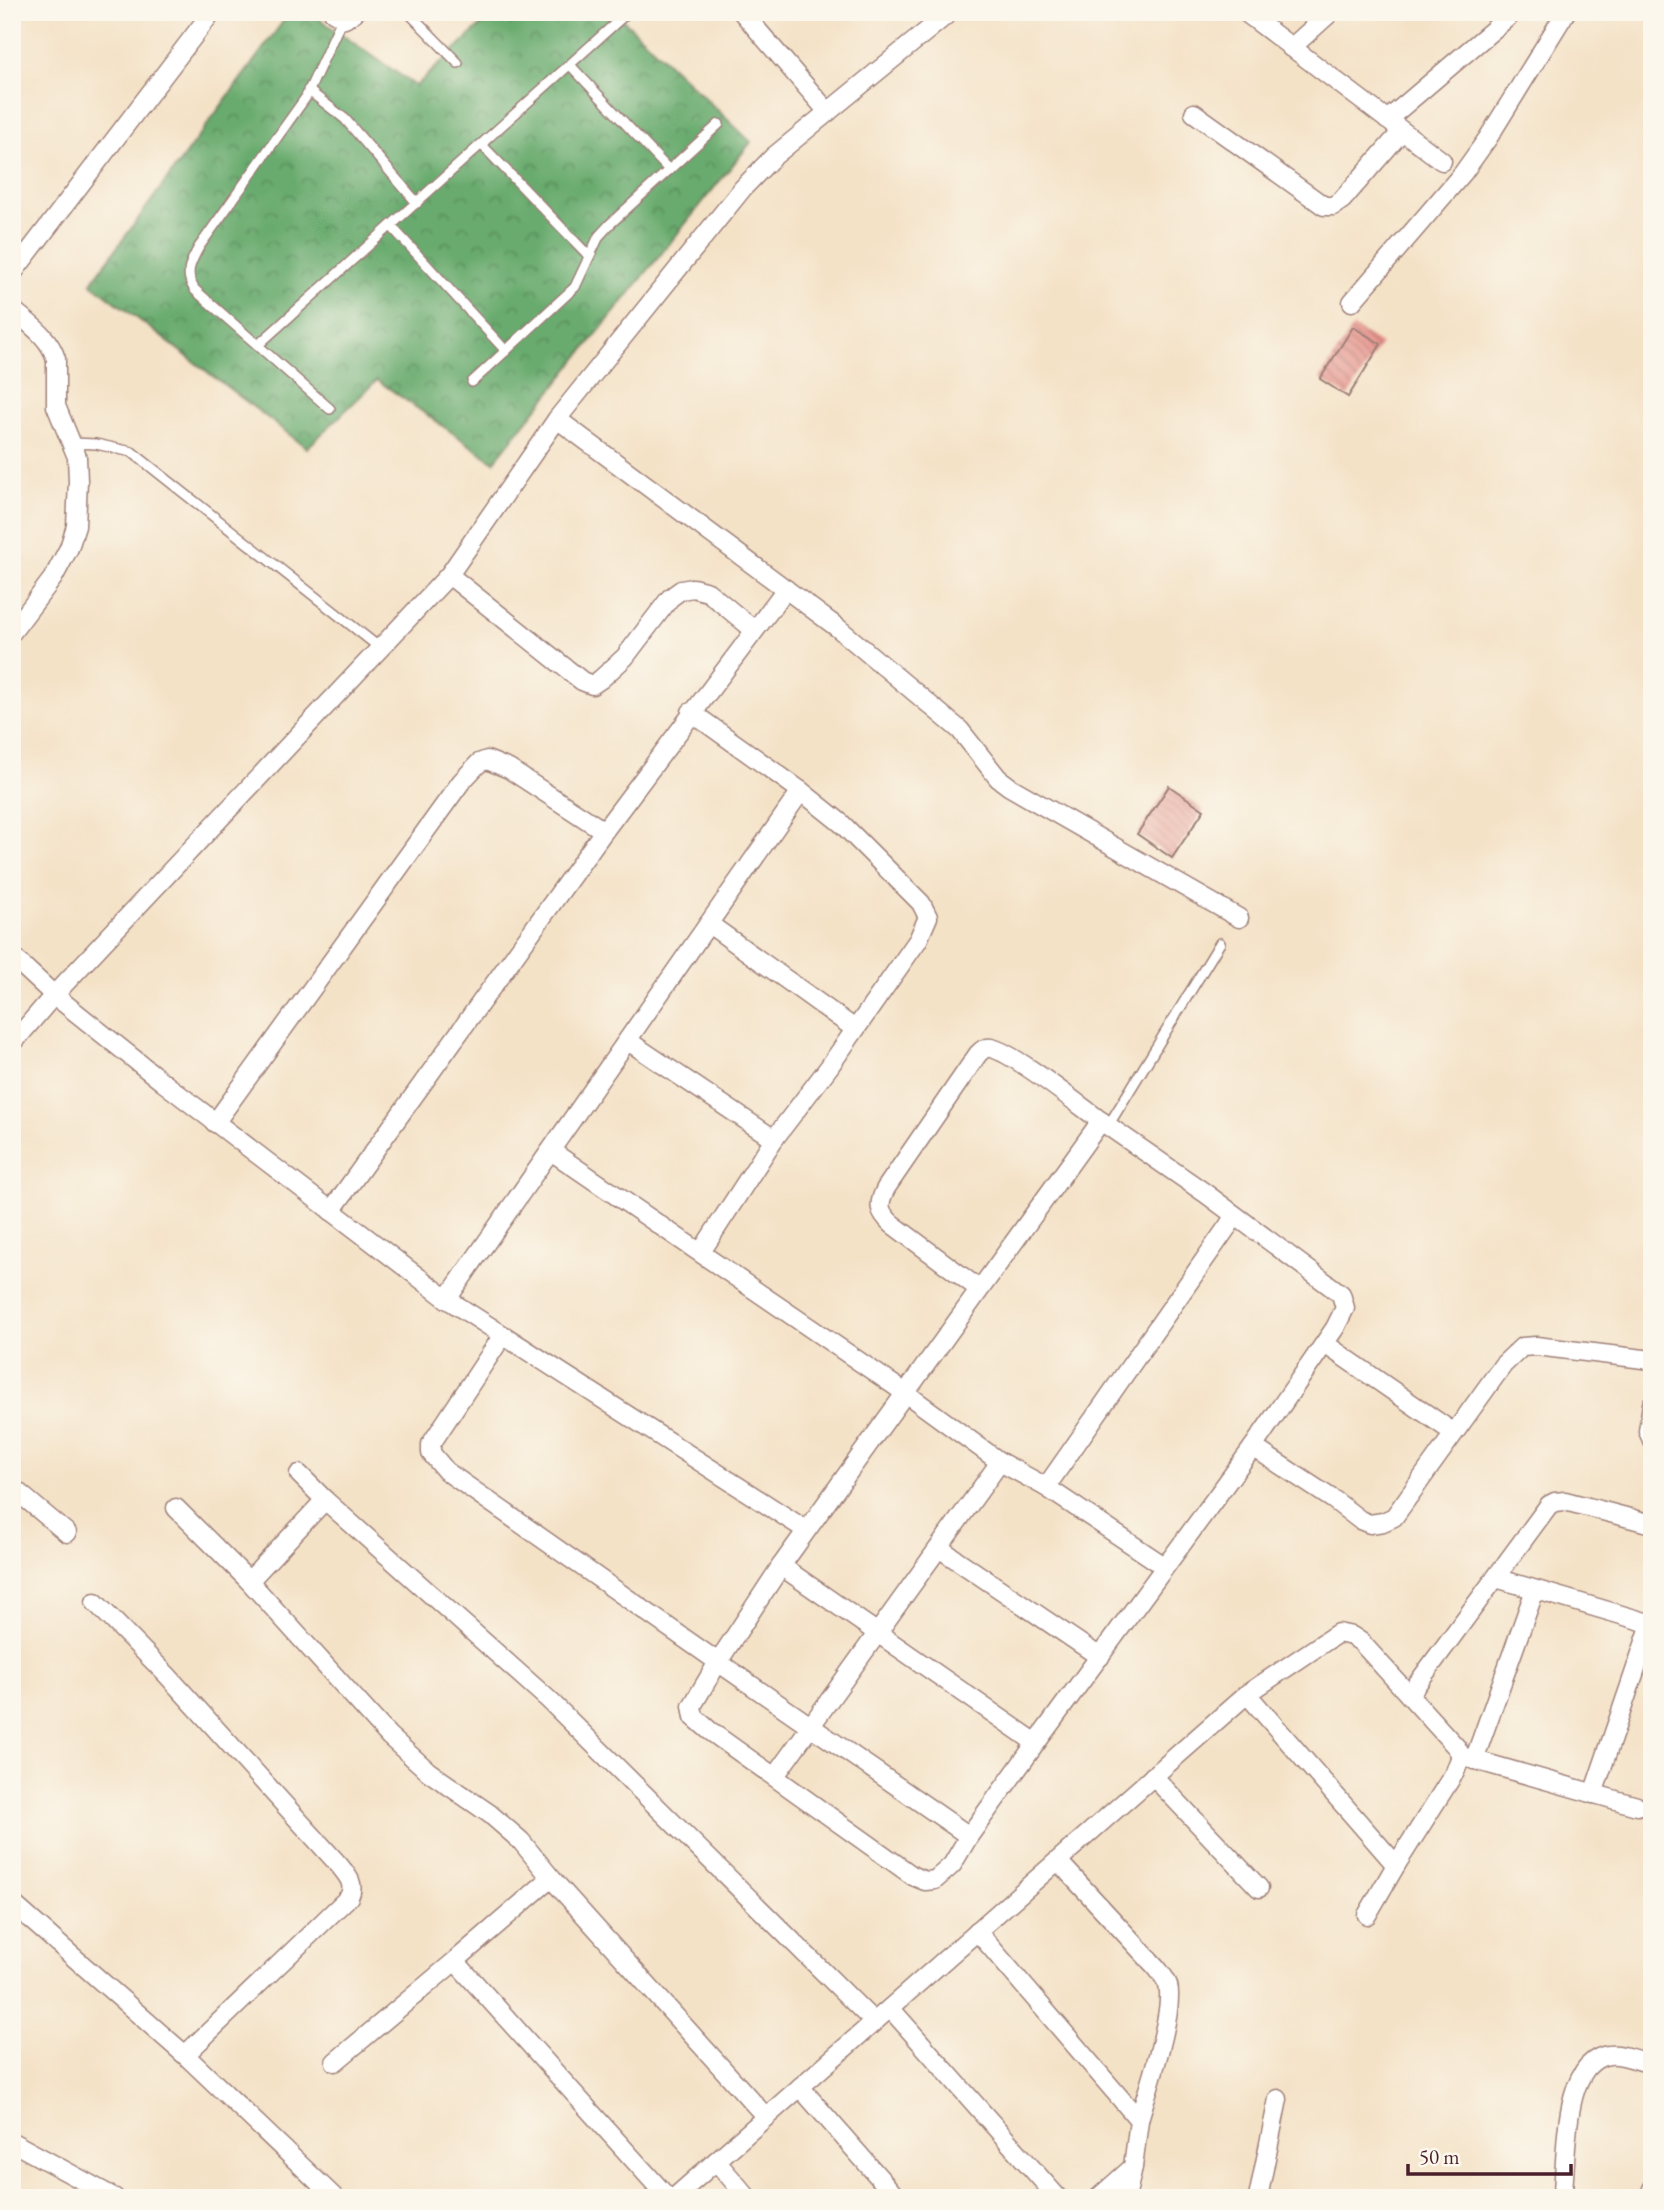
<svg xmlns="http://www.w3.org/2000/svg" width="1664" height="2210" font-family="'EB Garamond',serif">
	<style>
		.forest { fill: url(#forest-crowns); stroke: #5a654c; stroke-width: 2 }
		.building { fill: url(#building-back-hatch) }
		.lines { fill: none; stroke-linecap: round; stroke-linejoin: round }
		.service-casing { stroke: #9f8079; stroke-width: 12 }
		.minor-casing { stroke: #9f8079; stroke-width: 21 }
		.service { stroke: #fff; stroke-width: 9 }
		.minor { stroke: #fff; stroke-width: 18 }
	</style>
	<defs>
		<pattern id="forest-crowns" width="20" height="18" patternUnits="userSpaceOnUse" patternTransform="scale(1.75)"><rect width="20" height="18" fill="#69ab6e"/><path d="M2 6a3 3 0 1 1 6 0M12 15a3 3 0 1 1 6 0" fill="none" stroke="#588b5b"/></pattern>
		<pattern id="building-back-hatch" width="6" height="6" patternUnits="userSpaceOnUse" patternTransform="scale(1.75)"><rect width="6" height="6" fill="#e59189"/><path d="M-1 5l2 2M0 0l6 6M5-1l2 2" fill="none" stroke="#bc7670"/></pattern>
	</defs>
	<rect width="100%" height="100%" fill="#fbf7ec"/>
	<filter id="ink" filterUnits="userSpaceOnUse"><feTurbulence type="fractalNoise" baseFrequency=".0143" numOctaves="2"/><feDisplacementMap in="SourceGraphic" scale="14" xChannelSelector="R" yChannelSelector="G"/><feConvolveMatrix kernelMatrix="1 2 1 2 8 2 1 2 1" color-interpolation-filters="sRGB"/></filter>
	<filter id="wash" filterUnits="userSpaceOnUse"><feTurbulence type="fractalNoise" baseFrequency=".00686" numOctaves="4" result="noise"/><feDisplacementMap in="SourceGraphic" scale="28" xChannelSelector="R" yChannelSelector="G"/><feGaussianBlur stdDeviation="1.57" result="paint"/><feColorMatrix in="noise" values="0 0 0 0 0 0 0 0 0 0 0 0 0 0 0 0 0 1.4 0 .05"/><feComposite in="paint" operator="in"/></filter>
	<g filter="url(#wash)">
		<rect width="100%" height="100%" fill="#f4e2c7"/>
		<path class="forest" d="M290,12H309L416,86L495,12H615L751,142L494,462L377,380L307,448L91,283Z"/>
		<g id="blocks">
			<g class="building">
				<path d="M1353,327L1381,344L1348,397L1320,379Z"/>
				<path d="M1169,786L1204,810L1172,858L1137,834Z"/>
			</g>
		</g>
	</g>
	<g filter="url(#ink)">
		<use href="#blocks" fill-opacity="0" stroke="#9f8079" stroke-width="2"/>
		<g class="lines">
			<g class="service-casing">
				<g id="service">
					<path d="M408,12L458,63"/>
					<path d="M571,66L669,170"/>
					<path d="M308,90L345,119L417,203"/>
					<path d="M482,145L589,256"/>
					<path d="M391,226L506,351"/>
					<path d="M258,345L628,12"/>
					<path d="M472,382L575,287L599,236L610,224L719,124"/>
					<path d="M330,409L195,290C184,274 190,263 199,247L306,97L342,19"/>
					<path d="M73,443L96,444L132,452L380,648"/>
					<path d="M1108,1126L1220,943"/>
				</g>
			</g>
			<g class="minor-casing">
				<g id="minor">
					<path d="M333,12L345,19L355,12"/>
					<path d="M742,12L828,112"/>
					<path d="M1245,12L1442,161"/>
					<path d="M1291,48L1331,12"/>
					<path d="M1194,113L1324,206H1333L1342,200L1402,131"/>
					<path d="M1387,120L1514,12"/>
					<path d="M12,274L212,12"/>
					<path d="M1352,302L1463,173L1488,138L1566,12"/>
					<path d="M12,309C29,324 49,336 56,359V406L77,457L78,481L76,526L69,548L53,578L12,632"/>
					<path d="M557,419L838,628L960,730L998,778L1010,787L1239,918"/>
					<path d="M449,575L582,681L592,685L601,679L625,657L670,598L681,590L693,588L708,592L754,630"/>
					<path d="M691,712L801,791L841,823L921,903L928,917L918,940L829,1067L774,1139L701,1252"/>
					<path d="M709,924L855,1029"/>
					<path d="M12,956L54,995L164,1083L447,1299L806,1530"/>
					<path d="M628,1041L774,1139"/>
					<path d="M12,1044L54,995L449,575L557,419L743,188L773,157L950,12"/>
					<path d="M215,1123L461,782L479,763L487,760L509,769L604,831"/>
					<path d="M551,1151L904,1392L1000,1462L1046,1487L1164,1566"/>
					<path d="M331,1211L604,831L786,589"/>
					<path d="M979,1289L892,1224C879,1212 877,1205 886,1188L978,1054C982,1050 985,1047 991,1048C1013,1052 1079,1105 1101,1121"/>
					<path d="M447,1299L801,791"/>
					<path d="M503,1335L431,1444V1453L446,1471L718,1662L692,1706L694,1717L710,1731L913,1876L925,1881L935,1880L952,1865L969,1836L1036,1743L1253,1447L1335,1328L1345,1308L1341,1294L1205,1193L1101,1121L781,1566L718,1662L969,1836"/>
					<path d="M1325,1344L1454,1433"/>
					<path d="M1652,1404L1648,1431L1652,1440"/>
					<path d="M1253,1447L1334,1500L1360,1520L1370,1524L1383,1522L1394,1517L1503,1365L1522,1347L1536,1346L1652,1360"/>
					<path d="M299,1474L325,1500"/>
					<path d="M12,1487L67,1533"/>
					<path d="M1046,1487L1235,1216"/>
					<path d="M176,1508L249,1581L389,1736L429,1772L490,1814L521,1841L551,1878L455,1961L668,2198"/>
					<path d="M939,1548L1100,1657"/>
					<path d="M781,1566L1036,1743"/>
					<path d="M1496,1578L1652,1624"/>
					<path d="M249,1581L325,1500L549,1700L874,2022"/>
					<path d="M95,1602L167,1675L339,1865C347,1875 356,1884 349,1897L185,2055"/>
					<path d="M1247,1694L1396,1865L1367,1915"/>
					<path d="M1409,1695L1549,1505L1555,1502L1565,1501L1652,1524"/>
					<path d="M1474,1760L1535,1590"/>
					<path d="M775,1776L1000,1462"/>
					<path d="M1153,1776L1259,1888"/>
					<path d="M1593,1794L1651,1624"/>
					<path d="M1058,1861L1156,1967C1160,1972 1166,1979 1168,1985C1175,2012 1147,2091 1139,2120"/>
					<path d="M1396,1865L1455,1772L1461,1756"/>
					<path d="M551,1878L765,2116"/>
					<path d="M12,1903L185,2055L335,2198"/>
					<path d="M977,1931L1139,2120L1133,2167L1098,2198"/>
					<path d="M890,2008L1058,2198"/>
					<path d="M335,2062L455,1961"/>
					<path d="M800,2087L897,2198"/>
					<path d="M12,2142L115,2198"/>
					<path d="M716,2161L748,2198"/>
					<path d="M674,2198L1247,1694L1338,1633L1352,1636L1361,1642L1457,1748L1461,1756L1637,1806"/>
					<path d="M1126,2198L1133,2167"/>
					<path d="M1258,2198L1278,2099"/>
					<path d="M1562,2198C1568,2162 1560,2061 1609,2055C1621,2053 1639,2061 1652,2064"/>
					<path d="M1649,2198L1652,2189"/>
				</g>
			</g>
			<use href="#service" class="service"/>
			<use href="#minor" class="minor"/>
		</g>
	</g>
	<rect width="1664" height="2210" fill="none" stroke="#fbf7ec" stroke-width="42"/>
	<path d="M1408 2164v10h163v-10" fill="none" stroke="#4a1f2b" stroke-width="3.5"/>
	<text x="1419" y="2164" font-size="21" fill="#4a1f2b" stroke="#fbf7ec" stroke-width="5" paint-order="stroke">50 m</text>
</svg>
